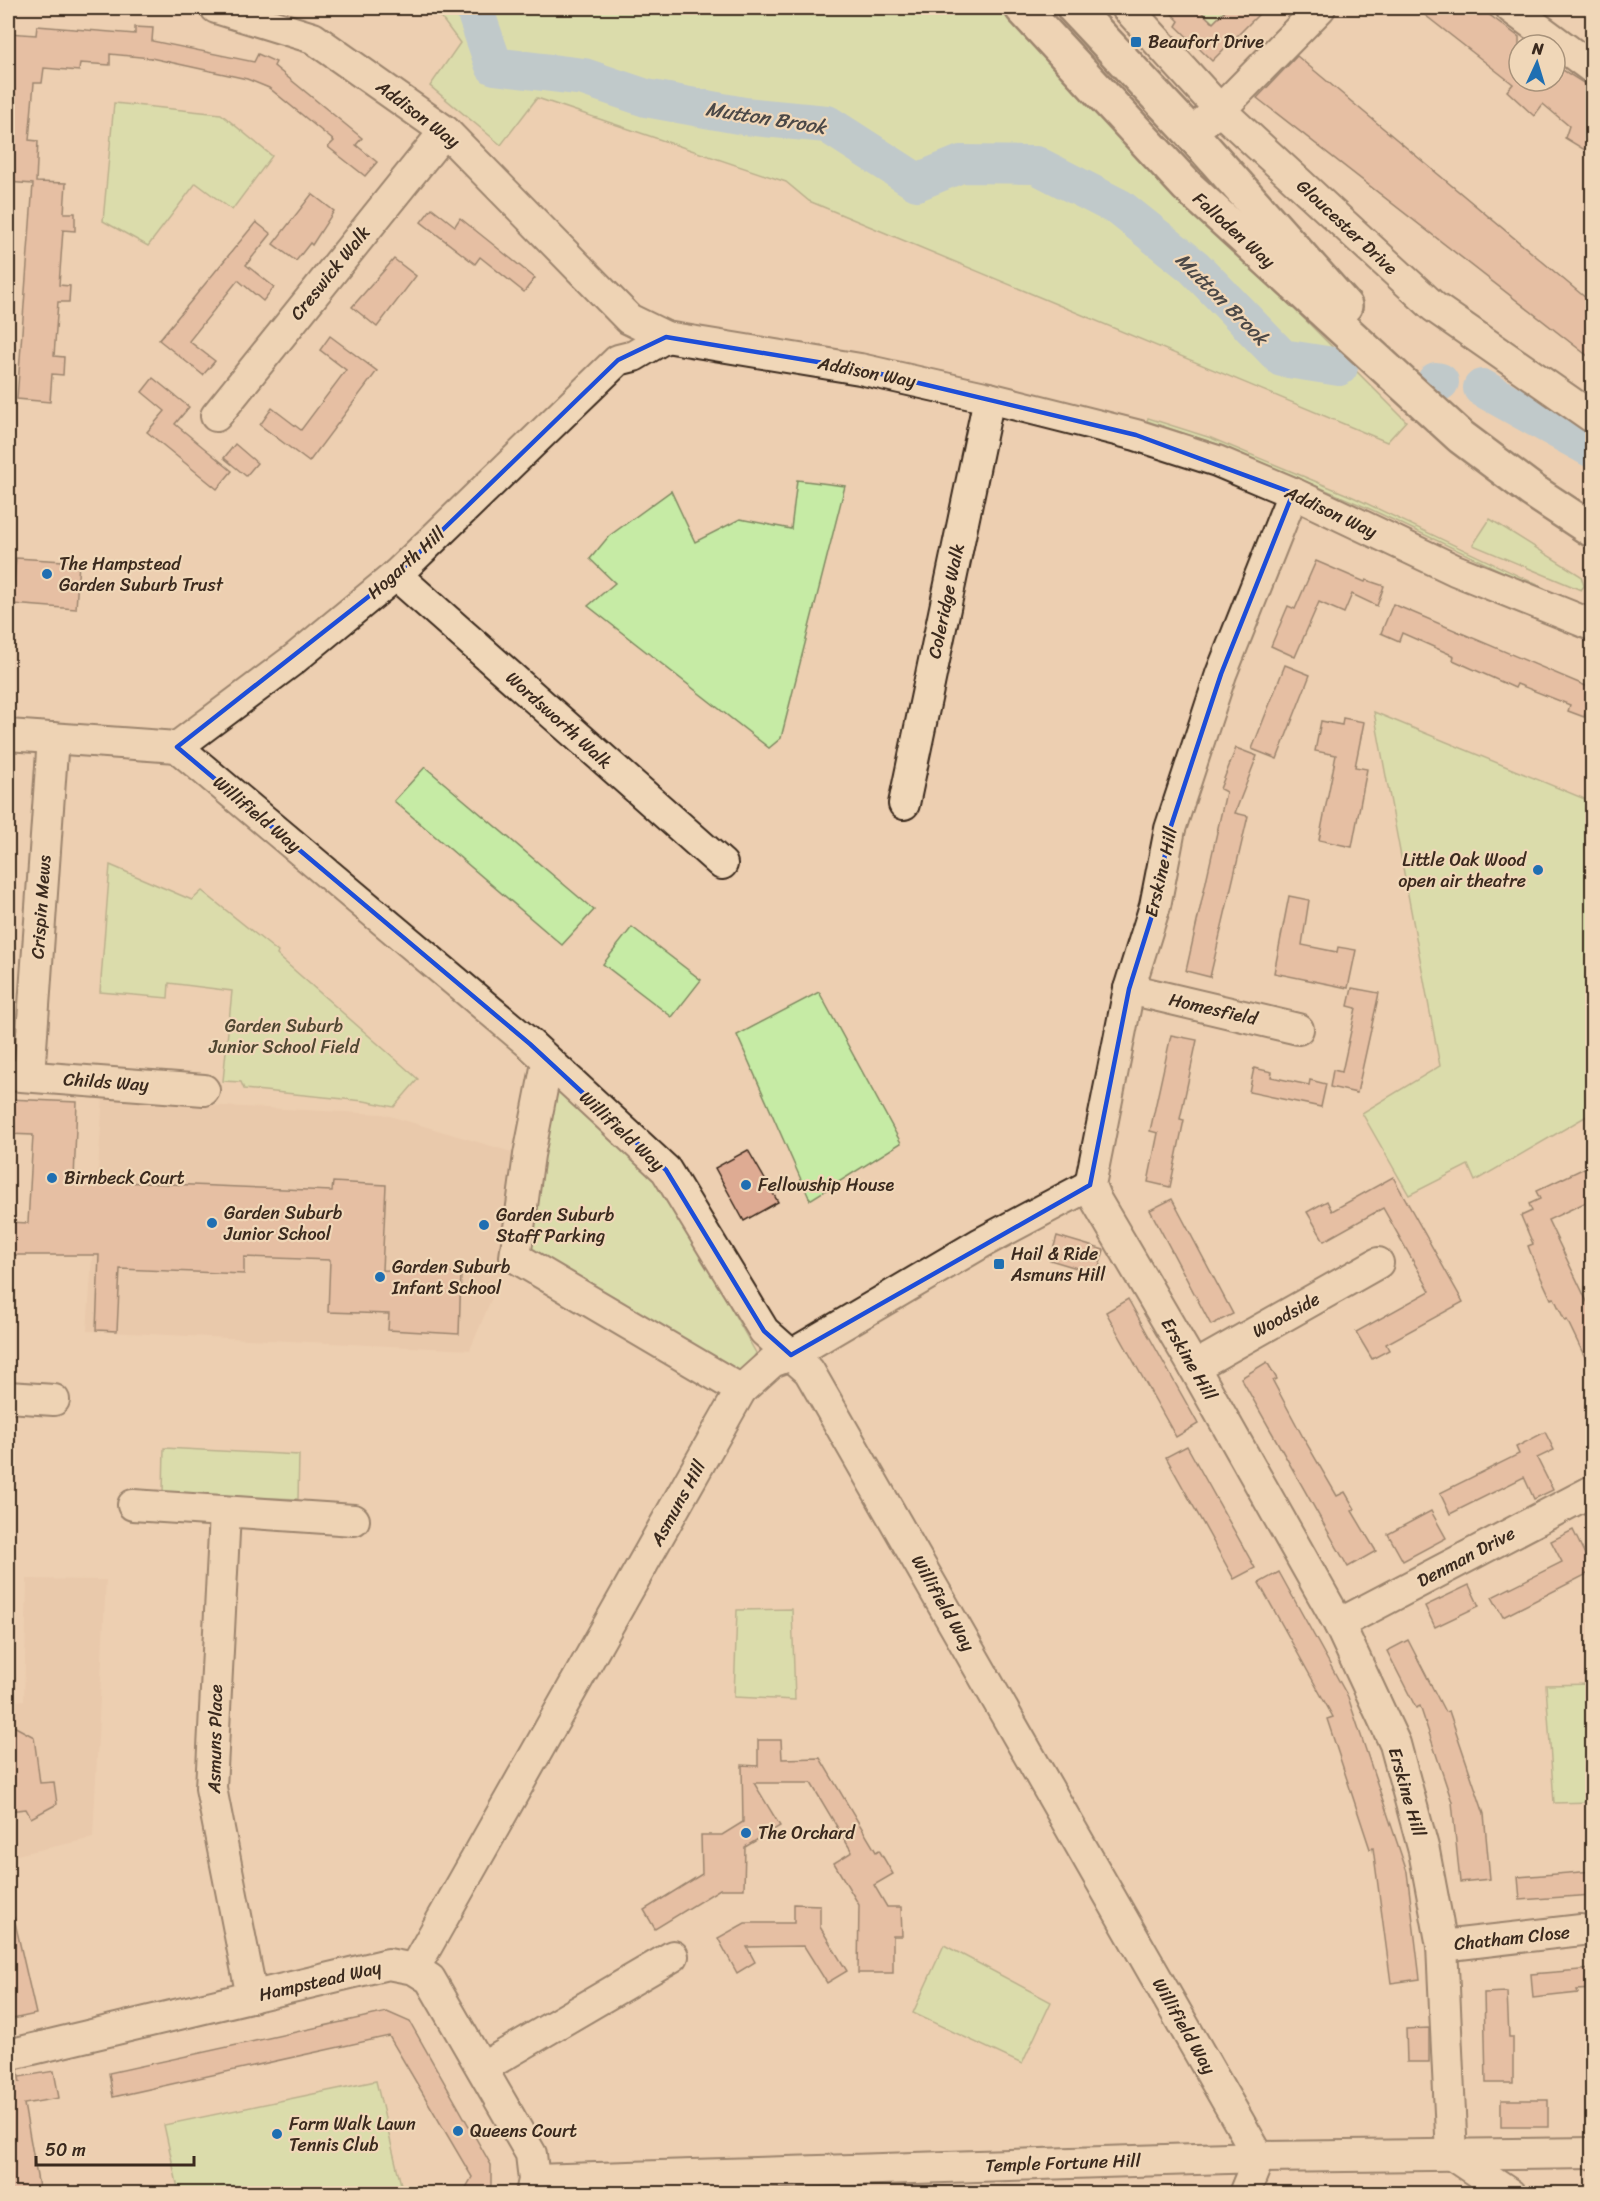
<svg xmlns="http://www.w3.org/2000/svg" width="1600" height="2201" font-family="Sriracha,sans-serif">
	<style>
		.built { fill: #e5c1a5 }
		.green { fill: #c6eba5; stroke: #808a62; stroke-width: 1.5 }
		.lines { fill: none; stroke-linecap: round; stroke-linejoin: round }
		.river { stroke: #8bc1e9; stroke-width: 38 }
		.building { fill: #deab93; stroke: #3b2a1e; stroke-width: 1.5 }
		.minor-casing { stroke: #3b2a1e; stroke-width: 34 }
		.highway-casing { stroke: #3b2a1e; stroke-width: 38 }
		.minor { stroke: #f0d7b8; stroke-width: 30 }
		.highway { stroke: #f0d7b8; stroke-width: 33 }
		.marked { fill: none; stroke: #1d4ed8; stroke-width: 4.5; stroke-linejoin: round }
		.poi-dot { fill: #1f6fb2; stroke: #f0d7b8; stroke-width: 2 }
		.labels { text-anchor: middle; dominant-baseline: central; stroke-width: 4.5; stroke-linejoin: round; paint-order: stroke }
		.poi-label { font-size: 18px; fill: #3b2a1e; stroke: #f0d7b8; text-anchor: start }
		.street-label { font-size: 18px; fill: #3b2a1e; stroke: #f0d7b8 }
		.park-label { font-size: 18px; fill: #504732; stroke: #f0d7b8 }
		.water-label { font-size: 20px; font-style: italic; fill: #4b4847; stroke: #f0d7b8 }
	</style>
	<rect width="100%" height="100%" fill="#edcfb1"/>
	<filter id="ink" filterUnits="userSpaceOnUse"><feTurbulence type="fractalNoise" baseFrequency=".0167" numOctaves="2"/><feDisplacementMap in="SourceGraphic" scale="12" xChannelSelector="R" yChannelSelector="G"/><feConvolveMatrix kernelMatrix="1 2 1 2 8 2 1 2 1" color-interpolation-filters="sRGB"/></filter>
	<g filter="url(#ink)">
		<g class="built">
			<path d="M103,1096L167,1103L383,1114L522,1155L511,1252L470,1350L87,1331Z"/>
			<path d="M27,1579L106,1580L93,1838L8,1857V1702L24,1700Z"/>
		</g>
		<g class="green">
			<path d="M434,8H1004L1162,176L1406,421L1387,442L809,201L786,182L537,98L501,145L430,86L460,43Z"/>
			<path d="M1197,8H1228L1213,23Z"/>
			<path d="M114,103L221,114L272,156L232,210L196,183L148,246L103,221Z"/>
			<path d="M1148,418L1211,438L1353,497L1544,588L1542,590L1370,509L1223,446L1147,421Z"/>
			<path d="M797,480L845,486L781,738L769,748L588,606L615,583L590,559L609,536L671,491L695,542L740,519L791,529Z"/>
			<path d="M1490,519L1581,576L1584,586L1581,590L1473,545Z"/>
			<path d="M1374,712L1592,802V1113L1475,1181L1468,1165L1409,1195L1362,1113L1440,1066Z"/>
			<path d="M425,767L594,910L562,945L394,801Z"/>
			<path d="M110,865L192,900L202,891L278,952L277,955L418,1079L394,1107L364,1101L244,1089L241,1082L223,1081L232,991L169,983L168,998L100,992Z"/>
			<path d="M632,927L701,980L672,1017L603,964Z"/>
			<path d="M819,992L901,1143L810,1200L737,1035Z"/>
			<path d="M551,1082L652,1177L673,1205L756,1353L742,1378L520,1254Z"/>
			<path d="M164,1448L299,1455L298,1499L163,1493Z"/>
			<path d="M792,1609L795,1700L734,1697L737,1610Z"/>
			<path d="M1592,1684V1802L1554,1803L1546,1685Z"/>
			<path d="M944,1945L1051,2002L1022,2064L913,2013Z"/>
			<path d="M376,2081L403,2193H179L164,2125Z"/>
		</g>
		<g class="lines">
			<g class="river">
				<path d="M474,8L494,66L584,77L646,98L744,116L827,124L917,182L961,164L1036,165L1120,208L1194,267L1282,358L1339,367"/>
				<path d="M1436,381L1440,382"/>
				<path d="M1482,388L1592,449"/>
			</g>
		</g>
		<g class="building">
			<path d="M1166,8H1197L1213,23L1228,8H1265L1212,61L1176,26L1179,21Z"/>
			<path d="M1416,8H1480L1519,37V81H1555V65L1593,89V155L1565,138L1569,126L1543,104L1534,116L1507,91L1513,84Z"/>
			<path d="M37,26L135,34V27L153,28L152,41L254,62L258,54L276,62L274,66L362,138L356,145L377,162L365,176L328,147L334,141L269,88L247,79L151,58L110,54V65L80,63L79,71L44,68L42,83H34L29,140L38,141L36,182L66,183L64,213H75V231L63,230L59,285L70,286L69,302H58L54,356L64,357L63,375L52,374L50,402L17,399L33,184L8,182V33L36,35Z"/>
			<path d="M1297,56L1593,304V360L1257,98Z"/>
			<path d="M312,194L334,211L312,245L310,243L296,261L273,244Z"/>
			<path d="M432,208L455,226L460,218L535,278L524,292L480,257L475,264L421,222Z"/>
			<path d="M256,222L271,234L246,265L274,287L263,301L238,280L189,341L215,361L203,375L159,340Z"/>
			<path d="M394,259L416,276L377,327L352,307Z"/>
			<path d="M330,336L377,371L309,462L260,425L272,408L301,430L346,370L320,350Z"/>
			<path d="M153,378L189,407L175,424L232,471L217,489L147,432L165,411L142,392Z"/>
			<path d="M235,444L257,463L246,476L224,458Z"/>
			<path d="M16,558L79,562L76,609L12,604Z"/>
			<path d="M1316,561L1365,582L1366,580L1384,586L1377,606L1352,594L1344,613L1319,602L1295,657L1271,646L1288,606L1295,609Z"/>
			<path d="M1393,604L1593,689L1584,717L1568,711L1570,705L1517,684L1515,688L1453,660L1454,656L1402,633L1399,641L1381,633Z"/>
			<path d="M1285,665L1310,675L1277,759L1252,749Z"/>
			<path d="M1343,718L1364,722L1355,767L1367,769L1352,847L1319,840L1336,755L1315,751L1321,721L1342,725Z"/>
			<path d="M1236,748L1257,756L1235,813L1248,816L1210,977L1186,971L1226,792L1220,789Z"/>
			<path d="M1289,896L1309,900L1302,945L1337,952L1338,947L1356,950L1348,988L1274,973Z"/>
			<path d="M1352,988L1379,993L1357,1093L1330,1087L1333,1070L1342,1072L1356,1008L1348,1006Z"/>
			<path d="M1171,1035L1197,1040L1180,1119L1184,1120L1170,1187L1148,1182L1158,1133L1150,1131Z"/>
			<path d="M1254,1068L1272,1072L1271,1077L1309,1085L1310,1080L1326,1084L1321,1107L1249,1092Z"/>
			<path d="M8,1099L77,1102L74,1180L332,1191L333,1182L386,1185L382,1270L461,1273L459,1334L388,1330L389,1314L328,1312L330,1260L244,1257V1274L120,1269L117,1331L96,1330L99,1255H8V1222L28,1223L33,1135L8,1134Z"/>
			<path d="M748,1150L778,1202L744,1221L715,1168Z"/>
			<path d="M1593,1164V1199L1548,1220L1593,1314V1374L1567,1320L1565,1321L1554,1298L1551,1299L1536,1267L1528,1246L1533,1244L1521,1216L1532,1211L1529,1204L1540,1199L1536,1191Z"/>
			<path d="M1393,1177L1463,1302L1386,1344L1389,1350L1372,1359L1356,1332L1430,1291L1383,1208L1324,1241L1307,1212L1327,1201L1332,1211Z"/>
			<path d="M1172,1199L1233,1314L1211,1325L1150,1210Z"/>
			<path d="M1057,1236L1104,1250L1097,1274L1050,1260Z"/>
			<path d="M1128,1299L1198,1424L1176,1437L1106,1312Z"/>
			<path d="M1267,1362L1277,1379L1273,1381L1304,1439L1337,1496L1345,1492L1355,1509L1352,1511L1376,1551L1348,1567L1241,1378Z"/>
			<path d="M1545,1432L1554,1450L1537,1458L1553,1490L1534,1499L1524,1477L1450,1514L1440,1493L1519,1454L1516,1447Z"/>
			<path d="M1187,1446L1255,1568L1234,1579L1166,1457Z"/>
			<path d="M1431,1511L1446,1538L1403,1561L1388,1534Z"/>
			<path d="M1573,1530L1593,1571L1503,1617L1492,1597L1562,1562L1551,1541Z"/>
			<path d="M1279,1572L1348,1697L1407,1872L1420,1979L1391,1983L1373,1848L1370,1849L1327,1719L1333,1717L1259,1583Z"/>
			<path d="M1469,1585L1479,1606L1435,1627L1425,1606Z"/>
			<path d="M1408,1640L1445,1712L1449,1711L1484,1814L1490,1879L1460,1882L1452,1802L1420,1706L1416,1708L1387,1651Z"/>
			<path d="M8,1723L34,1737L40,1783L54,1782L57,1804L31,1818L26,1809L8,1811Z"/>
			<path d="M758,1740H781L782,1759L820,1758L876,1852L879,1850L893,1874L874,1885L887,1907H901L902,1936H893V1973H858L859,1905L834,1863L852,1852L811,1783H754L780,1826L745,1847L744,1889H720L655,1929L644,1910L702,1874L701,1835H722L743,1822L742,1765L758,1766Z"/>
			<path d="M1593,1871V1895L1520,1900L1518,1877Z"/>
			<path d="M794,1904L820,1905V1927L847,1971L827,1983L804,1946L747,1947L755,1962L737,1973L718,1938L745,1923H794Z"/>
			<path d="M14,1918L36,2014L8,2020V1919Z"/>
			<path d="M1593,1969V1989L1577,1990L1578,1993L1533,1998L1531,1974Z"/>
			<path d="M1507,1992L1509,2037H1513V2083H1486L1484,1993Z"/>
			<path d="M387,2012L410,2022L491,2165V2185L486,2193H463L472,2177L389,2036L113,2097L109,2073Z"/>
			<path d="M1429,2028V2062H1407L1406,2029Z"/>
			<path d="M18,2070L20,2083L19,2077L54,2071L59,2098L24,2104L40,2193H8V2072Z"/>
			<rect x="1501" y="2100" width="47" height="27"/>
		</g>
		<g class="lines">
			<g class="minor-casing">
				<g id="minor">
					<path d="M216,8L313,38L445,131L629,319L666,337L860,369L989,398L1136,435L1217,461L1293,493L1455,570L1592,625"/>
					<path d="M1127,8L1220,110L1434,307L1592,417"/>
					<path d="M1511,8L1592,68"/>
					<path d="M1205,121L1220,110L1320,8"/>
					<path d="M216,416L445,131"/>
					<path d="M1293,493L1221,674L1170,829L1155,906L1129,989L1090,1185L1096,1200L1194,1367L1339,1624L1395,1744L1424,1851L1442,1946L1452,2155L1510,2194"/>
					<path d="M396,575L722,864"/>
					<path d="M8,735L177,747L530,1044L666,1170L764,1331L809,1371L1259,2157L1244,2194"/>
					<path d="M177,747L293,660L396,575L618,360L634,356L666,337"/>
					<path d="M904,804L989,398"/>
					<path d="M1129,989L1298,1029"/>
					<path d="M547,1063L529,1155L515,1257L741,1390"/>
					<path d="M8,1075L204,1090"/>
					<path d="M29,1076L53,738"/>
					<path d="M1194,1367L1378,1263"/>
					<path d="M8,1397L54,1400"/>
					<path d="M133,1505L354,1520"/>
					<path d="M225,1513L211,1788L252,1997"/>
					<path d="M1339,1624L1592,1491"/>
					<path d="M1442,1946L1581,1930"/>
					<path d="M414,1969L741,1390L772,1362L791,1355L981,1243L1090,1185"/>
					<path d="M8,2055L388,1964L414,1969L430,1979L531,2154L534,2180L531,2194"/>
					<path d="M482,2068L673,1956"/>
					<path d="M534,2180L1259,2157L1592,2153"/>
				</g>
			</g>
			<g class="highway-casing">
				<g id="highway">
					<path d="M1022,8L1187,186L1461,437L1533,491L1592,530"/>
					<path d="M1074,8L1190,132L1345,306"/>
				</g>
			</g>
			<use href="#minor" class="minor"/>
			<use href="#highway" class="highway"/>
		</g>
	</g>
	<path d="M0 0H1600V2201H0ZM666,337L860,369L1136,435L1293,493L1221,674L1170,829L1155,906L1129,989L1090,1185L791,1355L764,1331L666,1170L530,1044L177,747L396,575L618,360Z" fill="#edcfb1" fill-opacity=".55" fill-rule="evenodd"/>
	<path class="marked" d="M666,337L860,369L1136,435L1293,493L1221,674L1170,829L1155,906L1129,989L1090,1185L791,1355L764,1331L666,1170L530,1044L177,747L396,575L618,360Z"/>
	<g class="poi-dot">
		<rect x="1130" y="36" width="12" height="12" rx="3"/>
		<circle cx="47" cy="574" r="6"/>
		<circle cx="1538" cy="870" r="6"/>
		<circle cx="52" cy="1178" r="6"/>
		<circle cx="746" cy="1185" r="6"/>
		<circle cx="212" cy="1223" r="6"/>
		<circle cx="484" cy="1225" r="6"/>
		<rect x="993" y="1258" width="12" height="12" rx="3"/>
		<circle cx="380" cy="1277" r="6"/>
		<circle cx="746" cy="1833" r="6"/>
		<circle cx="458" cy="2131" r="6"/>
		<circle cx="277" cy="2134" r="6"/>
	</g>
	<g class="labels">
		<g class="poi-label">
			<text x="1148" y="42">Beaufort Drive</text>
			<text x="59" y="564">The Hampstead<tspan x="59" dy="21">Garden Suburb Trust</tspan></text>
			<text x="1526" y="860" text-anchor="end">Little Oak Wood<tspan x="1526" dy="21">open air theatre</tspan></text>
			<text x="64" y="1178">Birnbeck Court</text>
			<text x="758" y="1185">Fellowship House</text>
			<text x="224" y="1213">Garden Suburb<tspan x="224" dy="21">Junior School</tspan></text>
			<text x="496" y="1215">Garden Suburb<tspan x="496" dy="21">Staff Parking</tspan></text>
			<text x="1011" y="1254">Hail &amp; Ride<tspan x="1011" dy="21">Asmuns Hill</tspan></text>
			<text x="392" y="1267">Garden Suburb<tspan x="392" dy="21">Infant School</tspan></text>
			<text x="758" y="1833">The Orchard</text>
			<text x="289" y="2124">Farm Walk Lawn<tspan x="289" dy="21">Tennis Club</tspan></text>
			<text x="470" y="2131">Queens Court</text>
		</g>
		<g class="street-label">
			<text transform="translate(418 114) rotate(37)">Addison Way</text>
			<text transform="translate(1347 227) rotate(43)">Gloucester Drive</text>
			<text transform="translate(1234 230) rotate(42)">Falloden Way</text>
			<text transform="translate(330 273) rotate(-51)">Creswick Walk</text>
			<text transform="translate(867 372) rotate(11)">Addison Way</text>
			<text transform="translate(1331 512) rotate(25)">Addison Way</text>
			<text transform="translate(406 563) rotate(-42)">Hogarth Hill</text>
			<text transform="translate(946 601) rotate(-78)">Coleridge Walk</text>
			<text transform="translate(559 720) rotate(42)">Wordsworth Walk</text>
			<text transform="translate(257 814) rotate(40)">Willifield Way</text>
			<text transform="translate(1161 872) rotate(-77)">Erskine Hill</text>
			<text transform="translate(41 907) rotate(-86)">Crispin Mews</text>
			<text transform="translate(1213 1009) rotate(13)">Homesfield</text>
			<text transform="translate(106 1082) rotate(4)">Childs Way</text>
			<text transform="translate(622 1131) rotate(43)">Willifield Way</text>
			<text transform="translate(1286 1315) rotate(-29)">Woodside</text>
			<text transform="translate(1189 1359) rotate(60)">Erskine Hill</text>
			<text transform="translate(678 1503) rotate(-61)">Asmuns Hill</text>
			<text transform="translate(1466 1557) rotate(-28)">Denman Drive</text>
			<text transform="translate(943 1603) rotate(60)">Willifield Way</text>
			<text transform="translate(215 1739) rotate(-89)">Asmuns Place</text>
			<text transform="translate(1407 1792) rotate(74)">Erskine Hill</text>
			<text transform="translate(1512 1938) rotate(-6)">Chatham Close</text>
			<text transform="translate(320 1981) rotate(-13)">Hampstead Way</text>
			<text transform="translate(1184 2026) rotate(60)">Willifield Way</text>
			<text transform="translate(1063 2163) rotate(-2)">Temple Fortune Hill</text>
		</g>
		<g class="park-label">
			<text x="284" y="1026">Garden Suburb<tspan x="284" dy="21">Junior School Field</tspan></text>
		</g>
		<g class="water-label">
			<text transform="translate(766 118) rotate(9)">Mutton Brook</text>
			<text transform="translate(1222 299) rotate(45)">Mutton Brook</text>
		</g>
	</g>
	<rect width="1600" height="2201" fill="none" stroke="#f0d7b8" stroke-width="30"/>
	<rect x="15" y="15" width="1570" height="2171" fill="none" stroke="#3b2a1e" stroke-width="2" filter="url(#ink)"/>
	<g transform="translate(1537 63) rotate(4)"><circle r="28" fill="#f0d7b8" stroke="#a8927a" stroke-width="1.5"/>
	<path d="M0-4.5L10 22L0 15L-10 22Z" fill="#1f6fb2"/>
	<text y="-9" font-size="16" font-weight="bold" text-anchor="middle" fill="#3b2a1e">N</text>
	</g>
	<path d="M36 2156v9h158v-9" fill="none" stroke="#3b2a1e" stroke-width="3"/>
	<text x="45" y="2156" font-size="18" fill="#3b2a1e" stroke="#f0d7b8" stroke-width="4.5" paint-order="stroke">50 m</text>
</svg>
